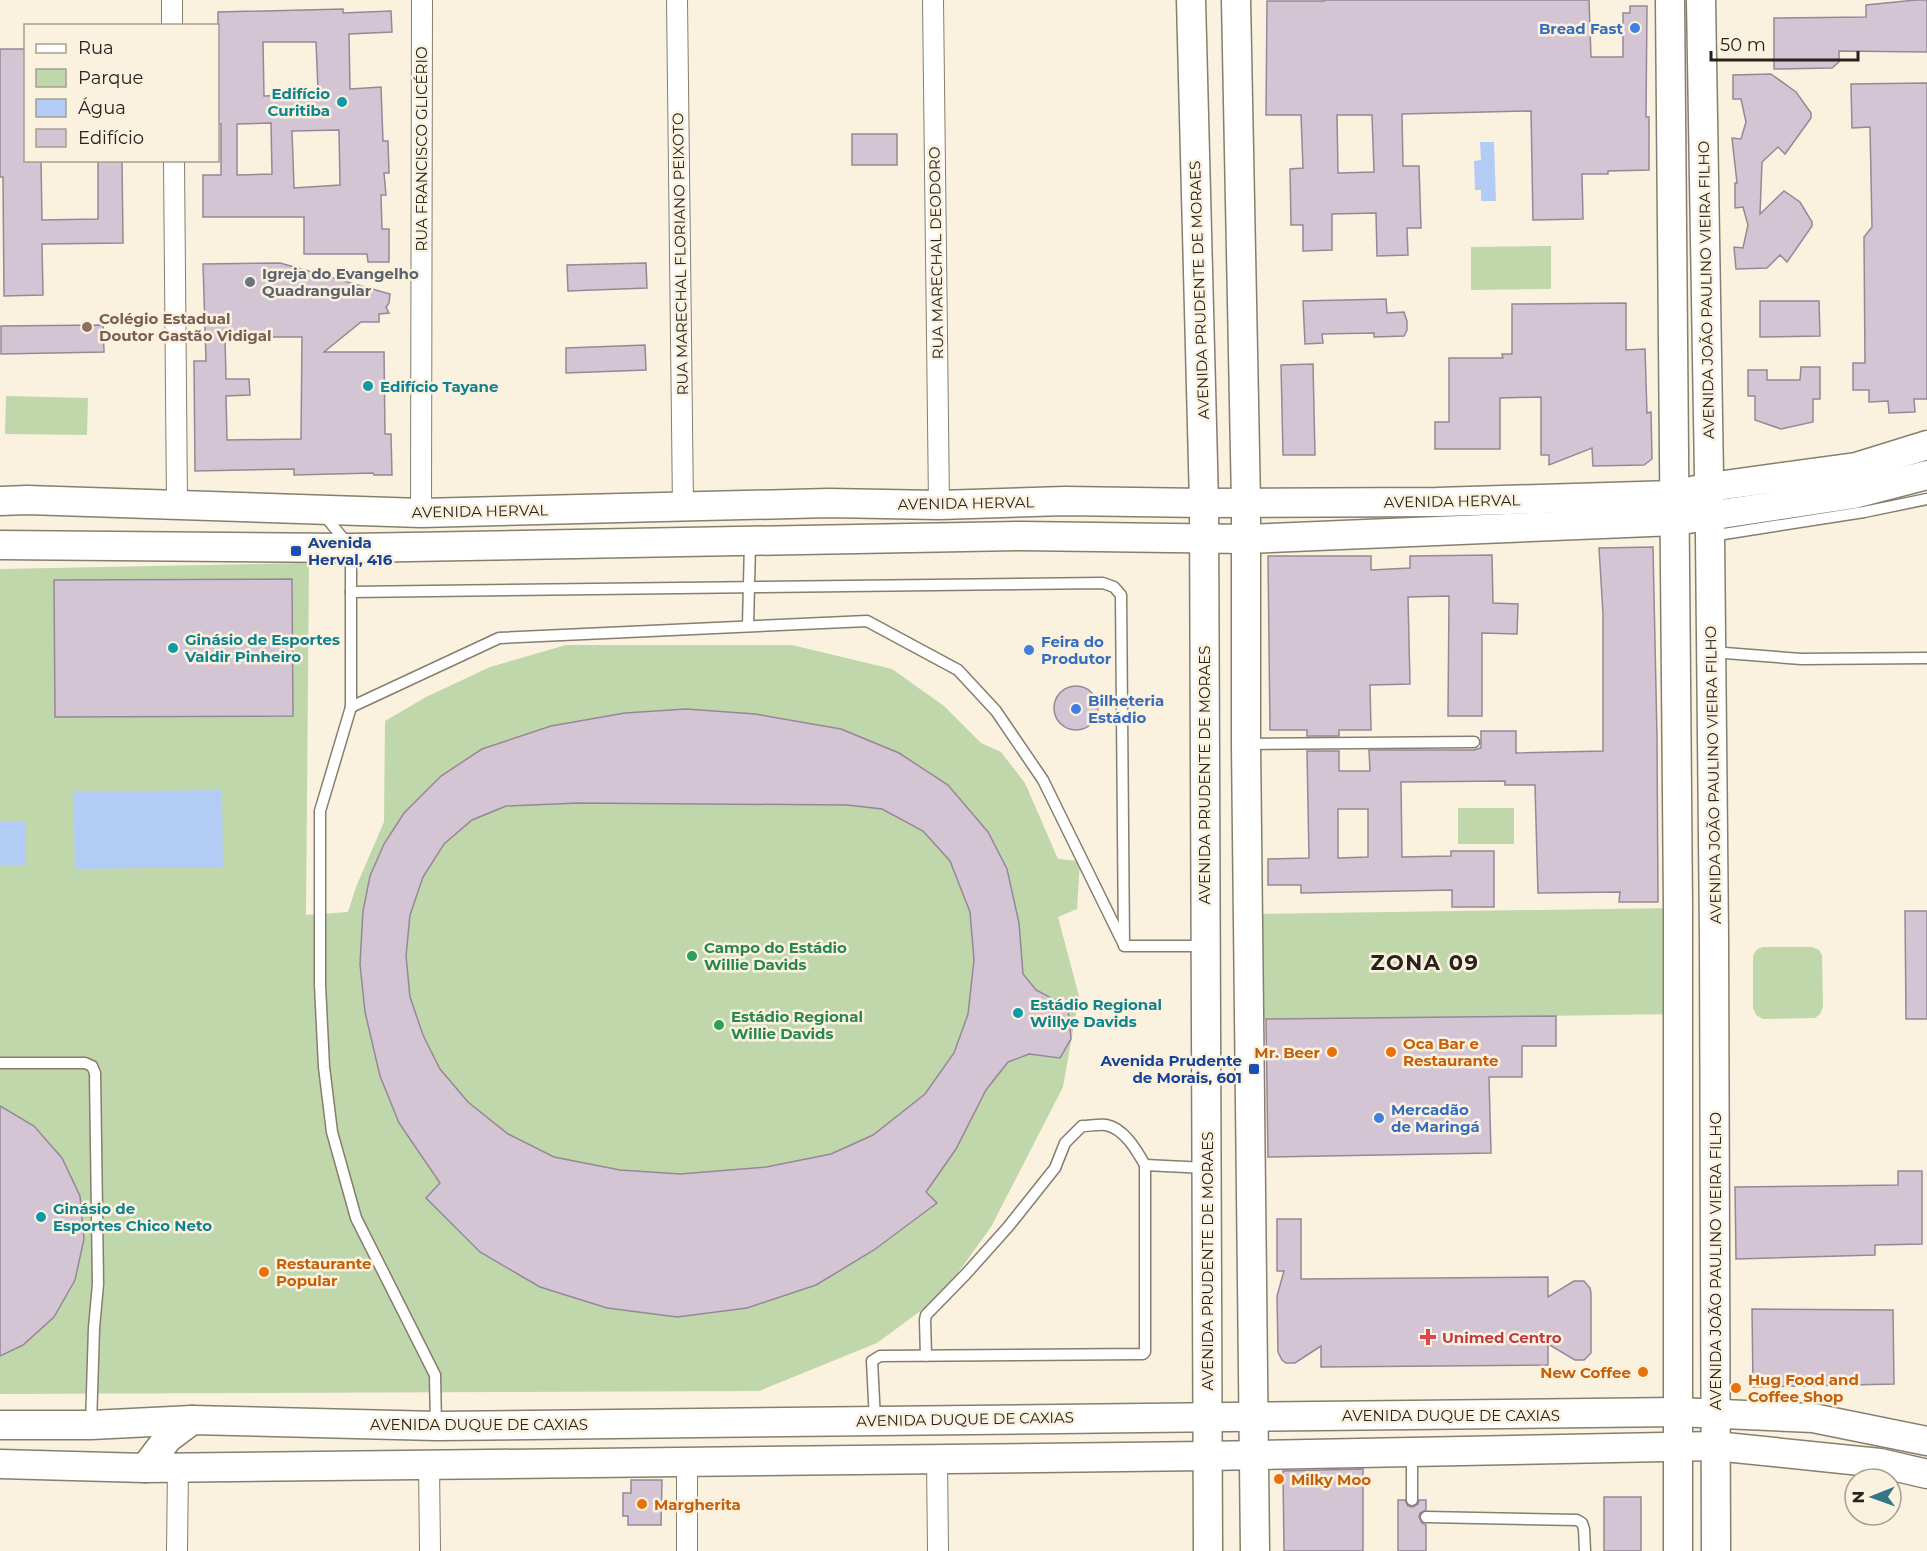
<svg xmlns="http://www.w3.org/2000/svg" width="1927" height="1551" font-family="Montserrat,sans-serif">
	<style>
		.green { fill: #c0d7ac }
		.water { fill: #b2ccf5 }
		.building { fill: #d4c5d4; stroke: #968896; stroke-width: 1.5; fill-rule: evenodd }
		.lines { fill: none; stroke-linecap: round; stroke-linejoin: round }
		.service-casing { stroke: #867e6e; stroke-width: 13 }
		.minor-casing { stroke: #867e6e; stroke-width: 22 }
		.secondary-casing { stroke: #867e6e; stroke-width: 31 }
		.service { stroke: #fff; stroke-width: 10 }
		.minor { stroke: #fff; stroke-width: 20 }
		.secondary { stroke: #fff; stroke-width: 28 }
		.shop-dot { fill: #3f7fe0; stroke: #fbf1df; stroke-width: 2 }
		.culture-dot { fill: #0f9aa8; stroke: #fbf1df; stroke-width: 2 }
		.worship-dot { fill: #6b7280; stroke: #fbf1df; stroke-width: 2 }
		.education-dot { fill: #8d6e63; stroke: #fbf1df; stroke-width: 2 }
		.transit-dot { fill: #1a4fb4; stroke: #fbf1df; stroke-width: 2 }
		.leisure-dot { fill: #2e9e5b; stroke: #fbf1df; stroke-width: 2 }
		.food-dot { fill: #e8710a; stroke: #fbf1df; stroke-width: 2 }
		.health-dot { fill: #e0444e; stroke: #fbf1df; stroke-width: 2 }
		.labels { text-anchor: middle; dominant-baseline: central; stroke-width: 5; stroke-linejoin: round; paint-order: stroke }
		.shop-label { font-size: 15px; font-weight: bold; fill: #366cbe; stroke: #fbf1df; text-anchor: start }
		.culture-label { font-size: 15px; font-weight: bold; fill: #0d838f; stroke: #fbf1df; text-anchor: start }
		.street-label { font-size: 15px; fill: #27231d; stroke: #fbf1df }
		.worship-label { font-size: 15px; font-weight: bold; fill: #5b616d; stroke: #fbf1df; text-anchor: start }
		.education-label { font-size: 15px; font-weight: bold; fill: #785e54; stroke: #fbf1df; text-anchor: start }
		.transit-label { font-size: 15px; font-weight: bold; fill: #164399; stroke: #fbf1df; text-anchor: start }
		.leisure-label { font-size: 15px; font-weight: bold; fill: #27864d; stroke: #fbf1df; text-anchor: start }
		.food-label { font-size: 15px; font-weight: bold; fill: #c56008; stroke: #fbf1df; text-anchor: start }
		.health-label { font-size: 15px; font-weight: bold; fill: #be3a42; stroke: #fbf1df; text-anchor: start }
		.district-label { font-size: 21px; font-weight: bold; letter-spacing: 1.5px; fill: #27231d; stroke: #fbf1df }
	</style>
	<rect width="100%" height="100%" fill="#fbf1df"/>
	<g class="green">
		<path d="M1551,246V289L1471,290V247Z"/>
		<path d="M6,396L88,398L87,435L5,434Z"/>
		<path d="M309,563L306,915L348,912L356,887L384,822L385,721L426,697L490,667L566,645H792L892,669L944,706L981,743L1001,752L1025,783L1058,859L1080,861L1077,909L1058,917L1079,996L1063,1087L991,1227L942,1295L877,1343L759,1391L0,1394V569Z"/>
		<rect x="1458" y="808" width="56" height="36"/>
		<path d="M1678,908V1014L1249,1020L1248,914Z"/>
		<path d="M1762,947H1812L1819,950L1822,955L1823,1007L1820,1014L1815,1018L1763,1019L1756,1015L1753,1008V956L1756,950Z"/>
	</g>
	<g class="water">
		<path d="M1480,142H1494L1496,201H1481V190H1475L1474,161L1481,160Z"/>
		<path d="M222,790L223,867L75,869L73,792Z"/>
		<rect x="0" y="822" width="26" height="44"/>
	</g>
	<g class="building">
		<path d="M1324,0H1589L1591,57H1623V13H1630V6H1647L1646,117H1649V170L1608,171V174H1582L1583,219L1533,220L1531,111L1402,114L1403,166H1419L1421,228H1407L1408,255L1377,256L1376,213L1332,214V250L1303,251V225H1291L1290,169L1303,168L1301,115H1266L1267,1H1324ZM1337,115H1372L1374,172L1338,173Z"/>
		<path d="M1916,0H1927V52L1839,51V62L1832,68L1774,69V18L1866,17V5Z"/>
		<path d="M343,9V13L391,11L392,32L349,34L350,89L381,87L383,141H388L389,173H384L386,195H381L382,229H389V262H368L367,254H304V217H203V175H221V124H218V12ZM263,42H316L318,90H301V95L264,96ZM271,123L272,174L237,175V124ZM339,130L340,185L294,188L292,131Z"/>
		<path d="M0,49H26V160H41L42,220L98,219V160H122L123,243L42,244L43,295L4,296L3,177H0Z"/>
		<path d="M1771,74L1796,92L1811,113V118L1785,154L1778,147L1762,162L1760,214L1784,191L1800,202L1812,222V226L1787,262L1780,255L1767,268L1736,269L1734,247L1743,248L1748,225L1743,207L1735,208V183H1737L1732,138L1741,139L1746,122L1741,99H1733V75Z"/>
		<path d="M1927,83V399H1914L1915,412L1889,413L1888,401L1869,402V390H1853V363H1865L1864,237L1872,227L1870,127L1852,128L1851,84Z"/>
		<rect x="852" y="134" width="45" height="31"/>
		<path d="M280,263L390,294L389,303L386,307L389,313L379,314V322H361L324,352H384L385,434H391L392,475H374L373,473L294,475V469L195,471L194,361H206L203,264ZM225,337H302L301,439L227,440L226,396L250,395L249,379H226Z"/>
		<path d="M646,263L647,288L568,291L567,265Z"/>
		<path d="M1386,299L1387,313L1404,312L1407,321V330L1404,336L1374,337V333L1322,334L1323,343L1305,344L1303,301Z"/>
		<path d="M1760,301H1819L1820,336L1760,337Z"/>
		<path d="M1626,303V350L1645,349L1647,413L1651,412L1652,459L1644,465L1593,466L1592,448L1549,465V455H1541V397L1500,398V449H1435V422H1449V358H1503L1502,354H1512V304Z"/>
		<path d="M103,325L104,352L1,354V326Z"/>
		<path d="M645,345L646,370L566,373V348Z"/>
		<path d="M1313,364L1315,455H1283L1281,365Z"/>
		<path d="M1801,367H1820V399H1813V422L1781,429L1755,420V396H1748V370H1767V380H1800Z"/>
		<path d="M1653,547L1657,738L1658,902H1619L1620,892L1538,893L1535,785H1505V781L1401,782L1402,857L1451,856V851H1494V907H1452V890L1301,893V885H1268V859L1309,858L1307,751H1339V771H1370L1369,750H1474L1481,748V731H1516V753L1603,751V614L1599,548ZM1338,809H1368V857L1338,858Z"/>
		<path d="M1492,555L1493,603L1518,604L1517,634L1482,633V716H1448L1449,596L1408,597L1410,684L1370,685L1371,730H1339V736H1307V730H1270L1268,556H1371V570L1410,568V556Z"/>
		<path d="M292,579L293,716L55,717L54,580Z"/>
		<circle cx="1076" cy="708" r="22"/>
		<path d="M686,709L755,714L841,729L899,753L948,785L988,832L1007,869L1019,923L1023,974L1036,990L1068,1007L1071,1039L1060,1058L1029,1054L1008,1062L986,1090L956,1149L926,1192L937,1203L874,1250L816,1285L747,1308L677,1317L607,1308L540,1287L480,1252L426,1198L440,1183L399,1123L380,1076L365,1012L360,964L363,911L370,876L384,844L404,813L441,776L482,749L551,726L625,713ZM578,803L847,805L882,809L923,831L950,861L970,912L974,960L968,1014L954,1053L925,1094L873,1135L831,1154L766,1167L680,1174L620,1170L554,1157L508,1134L468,1102L440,1069L423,1035L410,997L406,956L410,915L423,877L444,844L472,820L506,806Z"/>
		<path d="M1905,911H1927V1019H1906Z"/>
		<path d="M1556,1016V1046H1522V1077H1489L1491,1153L1268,1157L1266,1019Z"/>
		<path d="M0,1106L34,1126L62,1158L80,1196L84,1239L75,1280L54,1317L23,1345L0,1356Z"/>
		<path d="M1898,1171H1922V1244L1875,1245V1255L1736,1259L1735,1187L1898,1185Z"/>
		<path d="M1277,1219H1301V1279L1548,1277V1297L1574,1281H1584L1590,1288L1591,1293V1353L1584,1360H1575L1548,1344V1365L1321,1367V1346L1295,1363H1286L1282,1360L1278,1352L1277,1296L1284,1271H1277Z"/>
		<path d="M1752,1309L1893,1310L1894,1384L1753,1387Z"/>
		<path d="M1363,1469V1551H1284L1283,1471Z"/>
		<path d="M631,1480H662L661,1525H628V1516H623V1493H631Z"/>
		<rect x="1604" y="1497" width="37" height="54"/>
		<path d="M1398,1500H1405L1408,1506L1413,1507L1418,1504L1419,1500H1426V1510L1420,1513L1419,1517L1422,1523L1426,1525V1551H1398Z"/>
	</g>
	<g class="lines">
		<g class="service-casing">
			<g id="service">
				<path d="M324,515L351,548V707L320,811V985L324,1067L332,1132L356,1218L435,1375L436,1426"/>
				<path d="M1711,536L1864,512L1927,499"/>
				<path d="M351,592L1103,583L1114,587L1121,595L1124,946H1204"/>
				<path d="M748,626L750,543"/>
				<path d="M1712,652L1801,659L1927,658"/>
				<path d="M351,707L499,638L867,621L958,670L996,711L1043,780L1123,943"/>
				<path d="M1247,744L1474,742"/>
				<path d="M0,1063H85L92,1066L95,1073L98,1284L94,1328L91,1425"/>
				<path d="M1145,1165L1206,1168"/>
				<path d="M875,1420L872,1361L880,1356L1143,1354L1145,1352V1165C1137,1151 1124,1128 1106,1125C1098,1124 1089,1126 1082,1126L1065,1143L1055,1168L1008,1227L965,1275L926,1315L925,1320L926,1356"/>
				<path d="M1412,1453V1500"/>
				<path d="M1426,1517L1577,1520L1582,1523L1584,1529L1585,1551"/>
			</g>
		</g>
		<g class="minor-casing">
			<g id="minor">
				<path d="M172,0V26"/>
				<path d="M677,0L683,507"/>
				<path d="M933,0L939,505"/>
				<path d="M174,160L177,505"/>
				<path d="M421,513L422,0"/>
				<path d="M937,1459L938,1551"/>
				<path d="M687,1462V1551"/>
				<path d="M429,1465L430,1551"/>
				<path d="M177,1551L178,1467"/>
			</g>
		</g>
		<g class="secondary-casing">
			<g id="secondary">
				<path d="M1191,0L1204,503L1208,1551"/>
				<path d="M1236,0L1246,503V744L1255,1551"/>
				<path d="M1670,0L1678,908V1551"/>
				<path d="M1701,0L1710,536L1714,937L1716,1551"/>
				<path d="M0,501L27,500L421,513L829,503L939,505L1065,501L1204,503L1437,502L1674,495L1710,487L1856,467L1927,445"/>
				<path d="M0,545L351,548L1021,536L1246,539L1675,521L1854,494L1927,475"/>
				<path d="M0,1425H91L192,1420L437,1426L1677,1412L1813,1418L1927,1441"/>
				<path d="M0,1464L145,1468L1207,1456L1715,1446L1880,1463L1927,1474"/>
				<path d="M145,1468L168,1438L192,1420"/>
			</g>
		</g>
		<use href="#service" class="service"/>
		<use href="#minor" class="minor"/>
		<use href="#secondary" class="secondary"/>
	</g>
	<g class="shop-dot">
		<circle cx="1635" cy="28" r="6"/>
		<circle cx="1029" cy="650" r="6"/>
		<circle cx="1076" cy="709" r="6"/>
		<circle cx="1379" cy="1118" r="6"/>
	</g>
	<g class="culture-dot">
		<circle cx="342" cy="102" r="6"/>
		<circle cx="368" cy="386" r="6"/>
		<circle cx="173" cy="648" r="6"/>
		<circle cx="1018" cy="1013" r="6"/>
		<circle cx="41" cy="1217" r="6"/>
	</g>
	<circle class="worship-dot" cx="250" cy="282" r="6"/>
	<circle class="education-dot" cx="87" cy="327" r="6"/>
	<g class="transit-dot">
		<rect x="290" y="545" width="12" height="12" rx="3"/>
		<rect x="1248" y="1063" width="12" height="12" rx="3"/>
	</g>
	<g class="leisure-dot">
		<circle cx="692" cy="956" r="6"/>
		<circle cx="719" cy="1025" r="6"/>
	</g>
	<g class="food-dot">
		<circle cx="1332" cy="1052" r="6"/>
		<circle cx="1391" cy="1052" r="6"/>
		<circle cx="264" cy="1272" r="6"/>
		<circle cx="1643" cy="1372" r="6"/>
		<circle cx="1736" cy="1388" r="6"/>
		<circle cx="1279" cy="1479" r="6"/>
		<circle cx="642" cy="1504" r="6"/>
	</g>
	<path class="health-dot" d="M1425 1328h6v6h6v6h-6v6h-6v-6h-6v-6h6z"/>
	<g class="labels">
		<g class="shop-label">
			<text x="1623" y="28" text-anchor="end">Bread Fast</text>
			<text x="1041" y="641">Feira do<tspan x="1041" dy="17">Produtor</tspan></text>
			<text x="1088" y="700">Bilheteria<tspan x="1088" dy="17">Estádio</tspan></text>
			<text x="1391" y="1109">Mercadão<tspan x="1391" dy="17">de Maringá</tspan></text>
		</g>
		<g class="culture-label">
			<text x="330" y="93" text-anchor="end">Edifício<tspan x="330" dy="17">Curitiba</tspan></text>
			<text x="380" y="386">Edifício Tayane</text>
			<text x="185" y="639">Ginásio de Esportes<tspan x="185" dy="17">Valdir Pinheiro</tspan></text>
			<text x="1030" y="1004">Estádio Regional<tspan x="1030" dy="17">Willye Davids</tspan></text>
			<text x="53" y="1208">Ginásio de<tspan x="53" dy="17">Esportes Chico Neto</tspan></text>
		</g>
		<g class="street-label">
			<text transform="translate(421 149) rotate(-90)">RUA FRANCISCO GLICÉRIO</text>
			<text transform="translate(936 253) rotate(-91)">RUA MARECHAL DEODORO</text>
			<text transform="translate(680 254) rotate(-91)">RUA MARECHAL FLORIANO PEIXOTO</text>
			<text transform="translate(1199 290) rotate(-92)">AVENIDA PRUDENTE DE MORAES</text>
			<text transform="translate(1706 290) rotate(-91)">AVENIDA JOÃO PAULINO VIEIRA FILHO</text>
			<text transform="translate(1452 501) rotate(-1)">AVENIDA HERVAL</text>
			<text transform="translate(966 503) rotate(-1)">AVENIDA HERVAL</text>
			<text transform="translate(480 511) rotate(-1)">AVENIDA HERVAL</text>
			<text transform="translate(1204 775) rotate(-90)">AVENIDA PRUDENTE DE MORAES</text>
			<text transform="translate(1713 775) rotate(-91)">AVENIDA JOÃO PAULINO VIEIRA FILHO</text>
			<text transform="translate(1207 1261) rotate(-90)">AVENIDA PRUDENTE DE MORAES</text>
			<text transform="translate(1715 1261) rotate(-90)">AVENIDA JOÃO PAULINO VIEIRA FILHO</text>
			<text x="1451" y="1415">AVENIDA DUQUE DE CAXIAS</text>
			<text transform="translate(965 1419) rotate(-1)">AVENIDA DUQUE DE CAXIAS</text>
			<text x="479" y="1424">AVENIDA DUQUE DE CAXIAS</text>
		</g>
		<g class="worship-label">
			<text x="262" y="273">Igreja do Evangelho<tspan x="262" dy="17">Quadrangular</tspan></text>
		</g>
		<g class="education-label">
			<text x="99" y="318">Colégio Estadual<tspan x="99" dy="17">Doutor Gastão Vidigal</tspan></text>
		</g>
		<g class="transit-label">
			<text x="308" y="542">Avenida<tspan x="308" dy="17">Herval, 416</tspan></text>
			<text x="1242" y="1060" text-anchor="end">Avenida Prudente<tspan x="1242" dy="17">de Morais, 601</tspan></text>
		</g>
		<g class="leisure-label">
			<text x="704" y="947">Campo do Estádio<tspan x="704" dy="17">Willie Davids</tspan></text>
			<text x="731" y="1016">Estádio Regional<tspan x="731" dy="17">Willie Davids</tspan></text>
		</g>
		<g class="food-label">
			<text x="1403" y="1043">Oca Bar e<tspan x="1403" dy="17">Restaurante</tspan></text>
			<text x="1320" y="1052" text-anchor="end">Mr. Beer</text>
			<text x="276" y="1263">Restaurante<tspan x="276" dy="17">Popular</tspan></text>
			<text x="1631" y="1372" text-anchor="end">New Coffee</text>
			<text x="1748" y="1379">Hug Food and<tspan x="1748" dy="17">Coffee Shop</tspan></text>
			<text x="1291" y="1479">Milky Moo</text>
			<text x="654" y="1504">Margherita</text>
		</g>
		<g class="health-label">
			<text x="1442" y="1337">Unimed Centro</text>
		</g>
		<g class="district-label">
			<text x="1425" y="962">ZONA 09</text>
		</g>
	</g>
	<rect x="24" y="24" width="195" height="138" fill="#fbf1df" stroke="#a69f91" stroke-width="1.5"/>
	<rect x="36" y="44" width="30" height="9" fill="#ffffff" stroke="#a69f91" stroke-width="1.5"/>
	<text x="78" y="54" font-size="18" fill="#27231d">Rua</text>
	<rect x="36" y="69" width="30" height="18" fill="#c0d7ac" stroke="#a69f91" stroke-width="1.5"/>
	<text x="78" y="84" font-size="18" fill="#27231d">Parque</text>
	<rect x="36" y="99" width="30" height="18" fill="#b2ccf5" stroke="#a69f91" stroke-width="1.5"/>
	<text x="78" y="114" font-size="18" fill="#27231d">Água</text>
	<rect x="36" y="129" width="30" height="18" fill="#d4c5d4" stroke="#a69f91" stroke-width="1.5"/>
	<text x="78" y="144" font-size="18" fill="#27231d">Edifício</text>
	<g transform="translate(1873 1497) rotate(269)"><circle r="28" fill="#fbf1df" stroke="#a69f91" stroke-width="1.5"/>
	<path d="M0-4.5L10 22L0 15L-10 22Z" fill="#347687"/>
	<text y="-9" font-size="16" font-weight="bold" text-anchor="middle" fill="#27231d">N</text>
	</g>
	<path d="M1711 51v9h147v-9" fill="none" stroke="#27231d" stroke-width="3"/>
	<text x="1720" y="51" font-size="18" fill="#27231d" stroke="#fbf1df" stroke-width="4.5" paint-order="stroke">50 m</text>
</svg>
